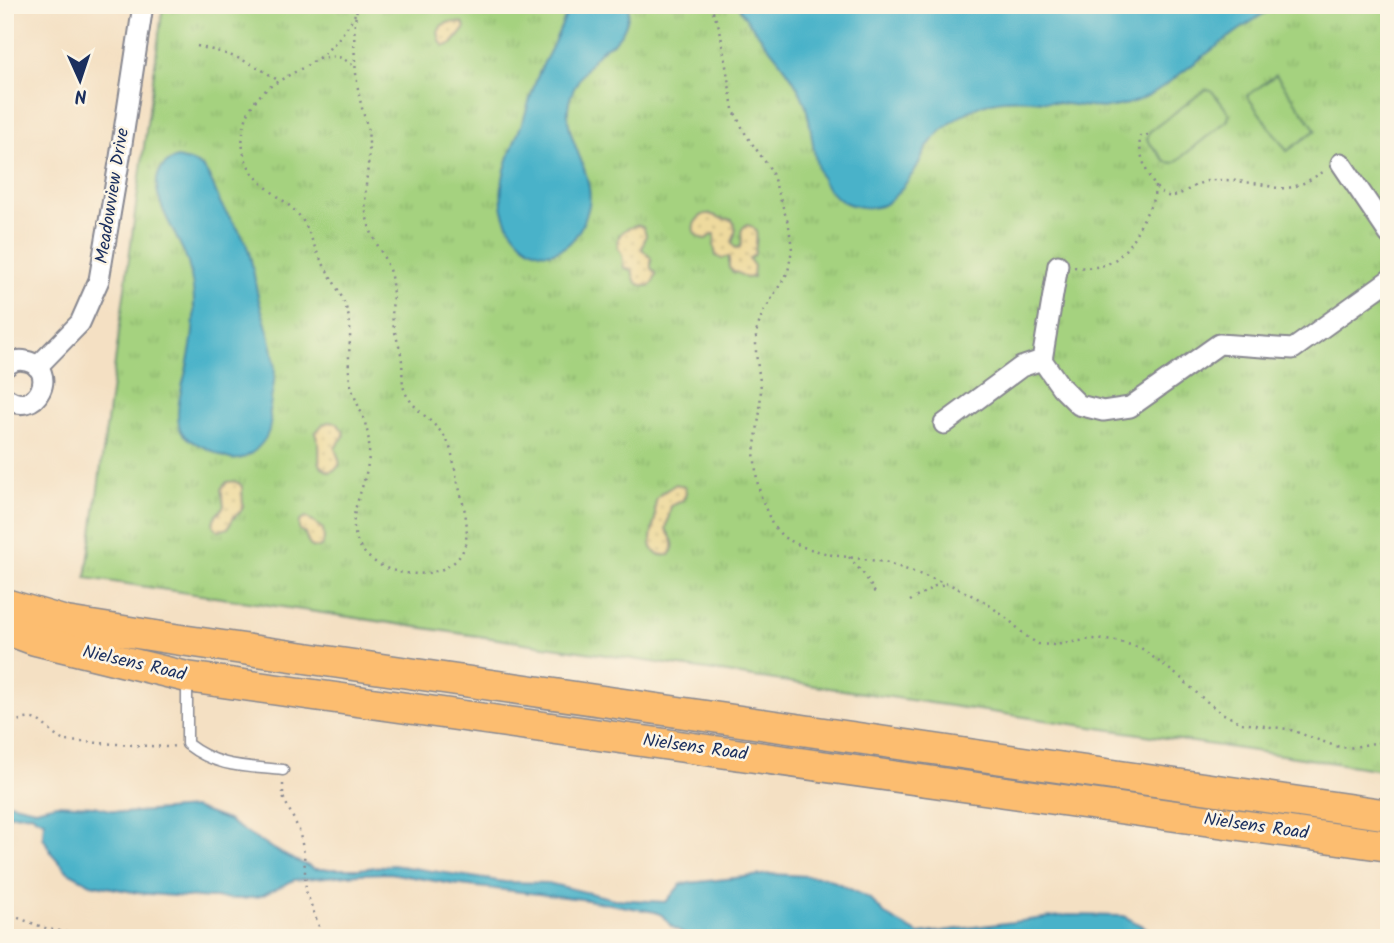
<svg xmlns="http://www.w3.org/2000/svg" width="1394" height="943" font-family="Kalam,sans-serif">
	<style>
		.grass { fill: url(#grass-tufts); stroke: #60806e; stroke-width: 2 }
		.sand { fill: url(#sand-dots); stroke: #84847e; stroke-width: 2 }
		.pitch { fill: #a5d27f; stroke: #60806e; stroke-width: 2 }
		.water { fill: #4ab2c9; stroke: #327094; stroke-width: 2 }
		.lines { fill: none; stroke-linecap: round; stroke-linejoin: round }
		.service-casing { stroke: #888890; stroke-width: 13 }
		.minor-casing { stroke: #888890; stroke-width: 23 }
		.primary-casing { stroke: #888890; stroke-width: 33 }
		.path { stroke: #888890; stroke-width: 2.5; stroke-dasharray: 2 5; stroke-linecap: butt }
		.service { stroke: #fff; stroke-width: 10 }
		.minor { stroke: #fff; stroke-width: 19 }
		.primary { stroke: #fcbd6f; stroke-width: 30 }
		.labels { text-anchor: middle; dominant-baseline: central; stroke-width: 5; stroke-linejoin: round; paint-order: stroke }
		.street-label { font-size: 18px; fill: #1b2f5e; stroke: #fcf5e5 }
	</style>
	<defs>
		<pattern id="grass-tufts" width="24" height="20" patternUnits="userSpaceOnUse" patternTransform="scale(1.75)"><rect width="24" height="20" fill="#a5d27f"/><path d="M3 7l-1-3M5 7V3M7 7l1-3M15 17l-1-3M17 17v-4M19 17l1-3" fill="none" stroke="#8db570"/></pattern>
		<pattern id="sand-dots" width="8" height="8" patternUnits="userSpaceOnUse" patternTransform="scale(1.75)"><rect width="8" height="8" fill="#eeda9e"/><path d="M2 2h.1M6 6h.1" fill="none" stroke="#ccbb8a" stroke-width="1.8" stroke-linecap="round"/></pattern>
	</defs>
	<rect width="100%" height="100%" fill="#fcf5e5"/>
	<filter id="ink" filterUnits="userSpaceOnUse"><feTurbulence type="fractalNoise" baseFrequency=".0143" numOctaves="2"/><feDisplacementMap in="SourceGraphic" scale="14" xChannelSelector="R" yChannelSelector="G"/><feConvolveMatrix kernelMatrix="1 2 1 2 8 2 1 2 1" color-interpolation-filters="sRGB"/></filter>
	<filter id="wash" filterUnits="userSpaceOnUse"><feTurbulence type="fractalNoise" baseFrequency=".00686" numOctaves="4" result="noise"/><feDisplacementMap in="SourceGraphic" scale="28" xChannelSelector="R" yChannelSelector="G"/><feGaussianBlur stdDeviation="1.57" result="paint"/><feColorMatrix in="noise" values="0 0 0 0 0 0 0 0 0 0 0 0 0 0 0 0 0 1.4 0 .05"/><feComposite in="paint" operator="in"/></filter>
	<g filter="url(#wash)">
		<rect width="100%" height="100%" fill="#f4e0c3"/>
		<path class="grass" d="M163,5H1389V771L86,578Z"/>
		<g class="sand">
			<path d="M450,22L463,23L465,28L452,44L444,46L440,41L438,32L442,25Z"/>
			<path d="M705,214H710L721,218L732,220C738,229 735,234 732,243L735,248L740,247C745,238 736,231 747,225C762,227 755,243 755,254L749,259L754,266L753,277L746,278L738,273L733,272L729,268V257H726L722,259L716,256L714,246L715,234H713L706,239C688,236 691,220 705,214Z"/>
			<path d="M638,225L643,227L646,235L642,249L651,258V268L656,274L653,283L649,286C636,286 634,281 632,270L624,268C623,264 623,260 622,256C620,247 618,254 618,244C617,231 628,228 638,225Z"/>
			<path d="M328,422L337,423L343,431L344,436L335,448C338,460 346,465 330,472C314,465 321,458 319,445C318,441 316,437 315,433L323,424Z"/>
			<path d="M227,482C233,481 239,481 242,487L243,507L241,511L234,517L228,528L219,531L214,527C211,517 219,514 224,506L221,489Z"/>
			<path d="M676,484L685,487L686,494L682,501L671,506L666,529C671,538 678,545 669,555C644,558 651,533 655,519C656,511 653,504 658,497C662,492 670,488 676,484Z"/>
			<path d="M306,517L323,529L324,540L321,547C309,551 308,542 305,533L299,530V522Z"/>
		</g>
		<g class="pitch">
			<path d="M1276,75L1316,130L1287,151L1247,96Z"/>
			<path d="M1206,89L1211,90L1229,113L1228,120L1174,163L1166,162L1147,140L1149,132Z"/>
		</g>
		<g class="water">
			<path d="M571,5H629C629,20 624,33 613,43C610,45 606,46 604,48C591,59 573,85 569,102C561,137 595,170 589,205C586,220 576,242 561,249C535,263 508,234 503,210C496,180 513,146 524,118C529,103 533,87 539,73C543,64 547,57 551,49C558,34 564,19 571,5Z"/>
			<path d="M737,5H1280C1268,10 1258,17 1248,24C1227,38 1208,53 1188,68C1167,84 1146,101 1119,106C1102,110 1083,106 1066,104C1046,101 1012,97 992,102C969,108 946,124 931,142C924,150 921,161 915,170C909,180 894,200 883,205C872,210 853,207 842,201C807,181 817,134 804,101C790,65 757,38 737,5Z"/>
			<path d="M177,158C187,160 198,162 205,170C212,180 216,193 221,204C228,218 241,229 246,244C253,260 254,279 258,296C265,327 280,355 273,388C272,395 270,402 270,409C269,414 271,420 270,425C268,442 247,463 230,459C221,457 213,451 206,448C195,443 181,438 179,425C175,405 184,382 188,362C195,330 197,294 188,263C180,234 129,174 177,158Z"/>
			<path d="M5,802L35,809L56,804L94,806L123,813L194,808L227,820L259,841L288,857L315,869H359L393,865L505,882L548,883L614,899L666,902L681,884L771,874L825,877L869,898L887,916L919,934L1068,915L1124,916L1153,932L1157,938H691L671,926L662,915L655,912L581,899L452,884L390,873L359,874L294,880L261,896L243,899L186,897L138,893L91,884L68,872L52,854L43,837L44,821L36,818L32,814L5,815Z"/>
		</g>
	</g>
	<g filter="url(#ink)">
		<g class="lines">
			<g class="service-casing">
				<path id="service" d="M187,679V744C218,768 245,766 283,770"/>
			</g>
			<g class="minor-casing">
				<g id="minor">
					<path d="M1341,163L1389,234"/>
					<path d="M1042,360L1061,387L1079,405L1103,411L1130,407L1219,344L1293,349L1389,280"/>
					<path d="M5,367C12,361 18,359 26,361C60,368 37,422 5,397"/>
					<path d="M37,367L80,323L99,280L120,157L143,5"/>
					<path d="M944,424L1021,367L1042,360L1058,265"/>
				</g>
			</g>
			<g class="primary-casing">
				<g id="primary">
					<path d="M5,604L66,622L181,640L1389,815"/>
					<path d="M5,629L35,640L187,677L1389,846"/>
				</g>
			</g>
			<g class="path">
				<path d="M710,5L720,29L733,109L746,135L771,170L789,226L792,249L788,272L762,314L756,333V354L761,388L760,411L754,452L757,481L762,500L772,524L783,537L803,547L832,555L885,562L953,586L985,602L1009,620L1026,636L1038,644L1054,645L1092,639L1117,641L1141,648L1182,679L1200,696L1220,712L1241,723L1288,729L1335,746L1349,748L1389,740"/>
				<path d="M355,14C345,32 333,47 317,59C291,77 259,84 247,116C241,134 240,150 249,167C261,189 287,199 301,218C309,229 312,242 318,254C329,277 348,299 350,326C351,346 346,366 351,385C354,398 361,410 365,423C374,452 367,472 358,500C330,579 448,594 464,548C471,526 463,504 458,483C455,472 454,461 451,451C445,426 418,416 406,394C401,385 403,372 402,362C401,348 395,336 393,323C391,310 394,296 392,283C390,261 373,243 368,222C361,197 370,168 369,143C369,129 364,117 361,104C355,81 351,28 358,5"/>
				<path d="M197,46C229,54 249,60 276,79"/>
				<path d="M318,59C337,54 341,56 356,68"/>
				<path d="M1148,135L1140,136C1137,152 1151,192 1168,196C1178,199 1195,183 1207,181C1224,178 1243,182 1260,184C1269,186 1277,189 1286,188C1301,187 1313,177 1325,171"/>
				<path d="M1074,267C1114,271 1125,255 1142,222C1148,209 1155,201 1155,186"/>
				<path d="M849,557L866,577L875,593"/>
				<path d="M910,601L935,586L948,584"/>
				<path d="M5,724C14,723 25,717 33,719C47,722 52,738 66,741L167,747L175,746"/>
				<path d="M283,784V797L299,830L304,853L306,891L321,932L328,938"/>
				<path d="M5,913L48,929L94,937L118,938"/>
				<path d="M312,938L321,932"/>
			</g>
			<use href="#service" class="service"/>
			<use href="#minor" class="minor"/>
			<use href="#primary" class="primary"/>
		</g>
	</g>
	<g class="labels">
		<g class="street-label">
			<text transform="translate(113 196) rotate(-81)">Meadowview Drive</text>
			<text transform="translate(134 664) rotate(13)">Nielsens Road</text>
			<text transform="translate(695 748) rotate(8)">Nielsens Road</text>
			<text transform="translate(1256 827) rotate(8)">Nielsens Road</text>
		</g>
	</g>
	<rect width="1394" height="943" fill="none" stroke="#fcf5e5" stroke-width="28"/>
	<g transform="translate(80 80) rotate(177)" stroke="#fcf5e5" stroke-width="5" paint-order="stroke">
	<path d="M0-5L12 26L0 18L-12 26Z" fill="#1b2f5e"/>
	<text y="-10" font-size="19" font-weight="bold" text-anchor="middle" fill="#1b2f5e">N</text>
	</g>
</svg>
